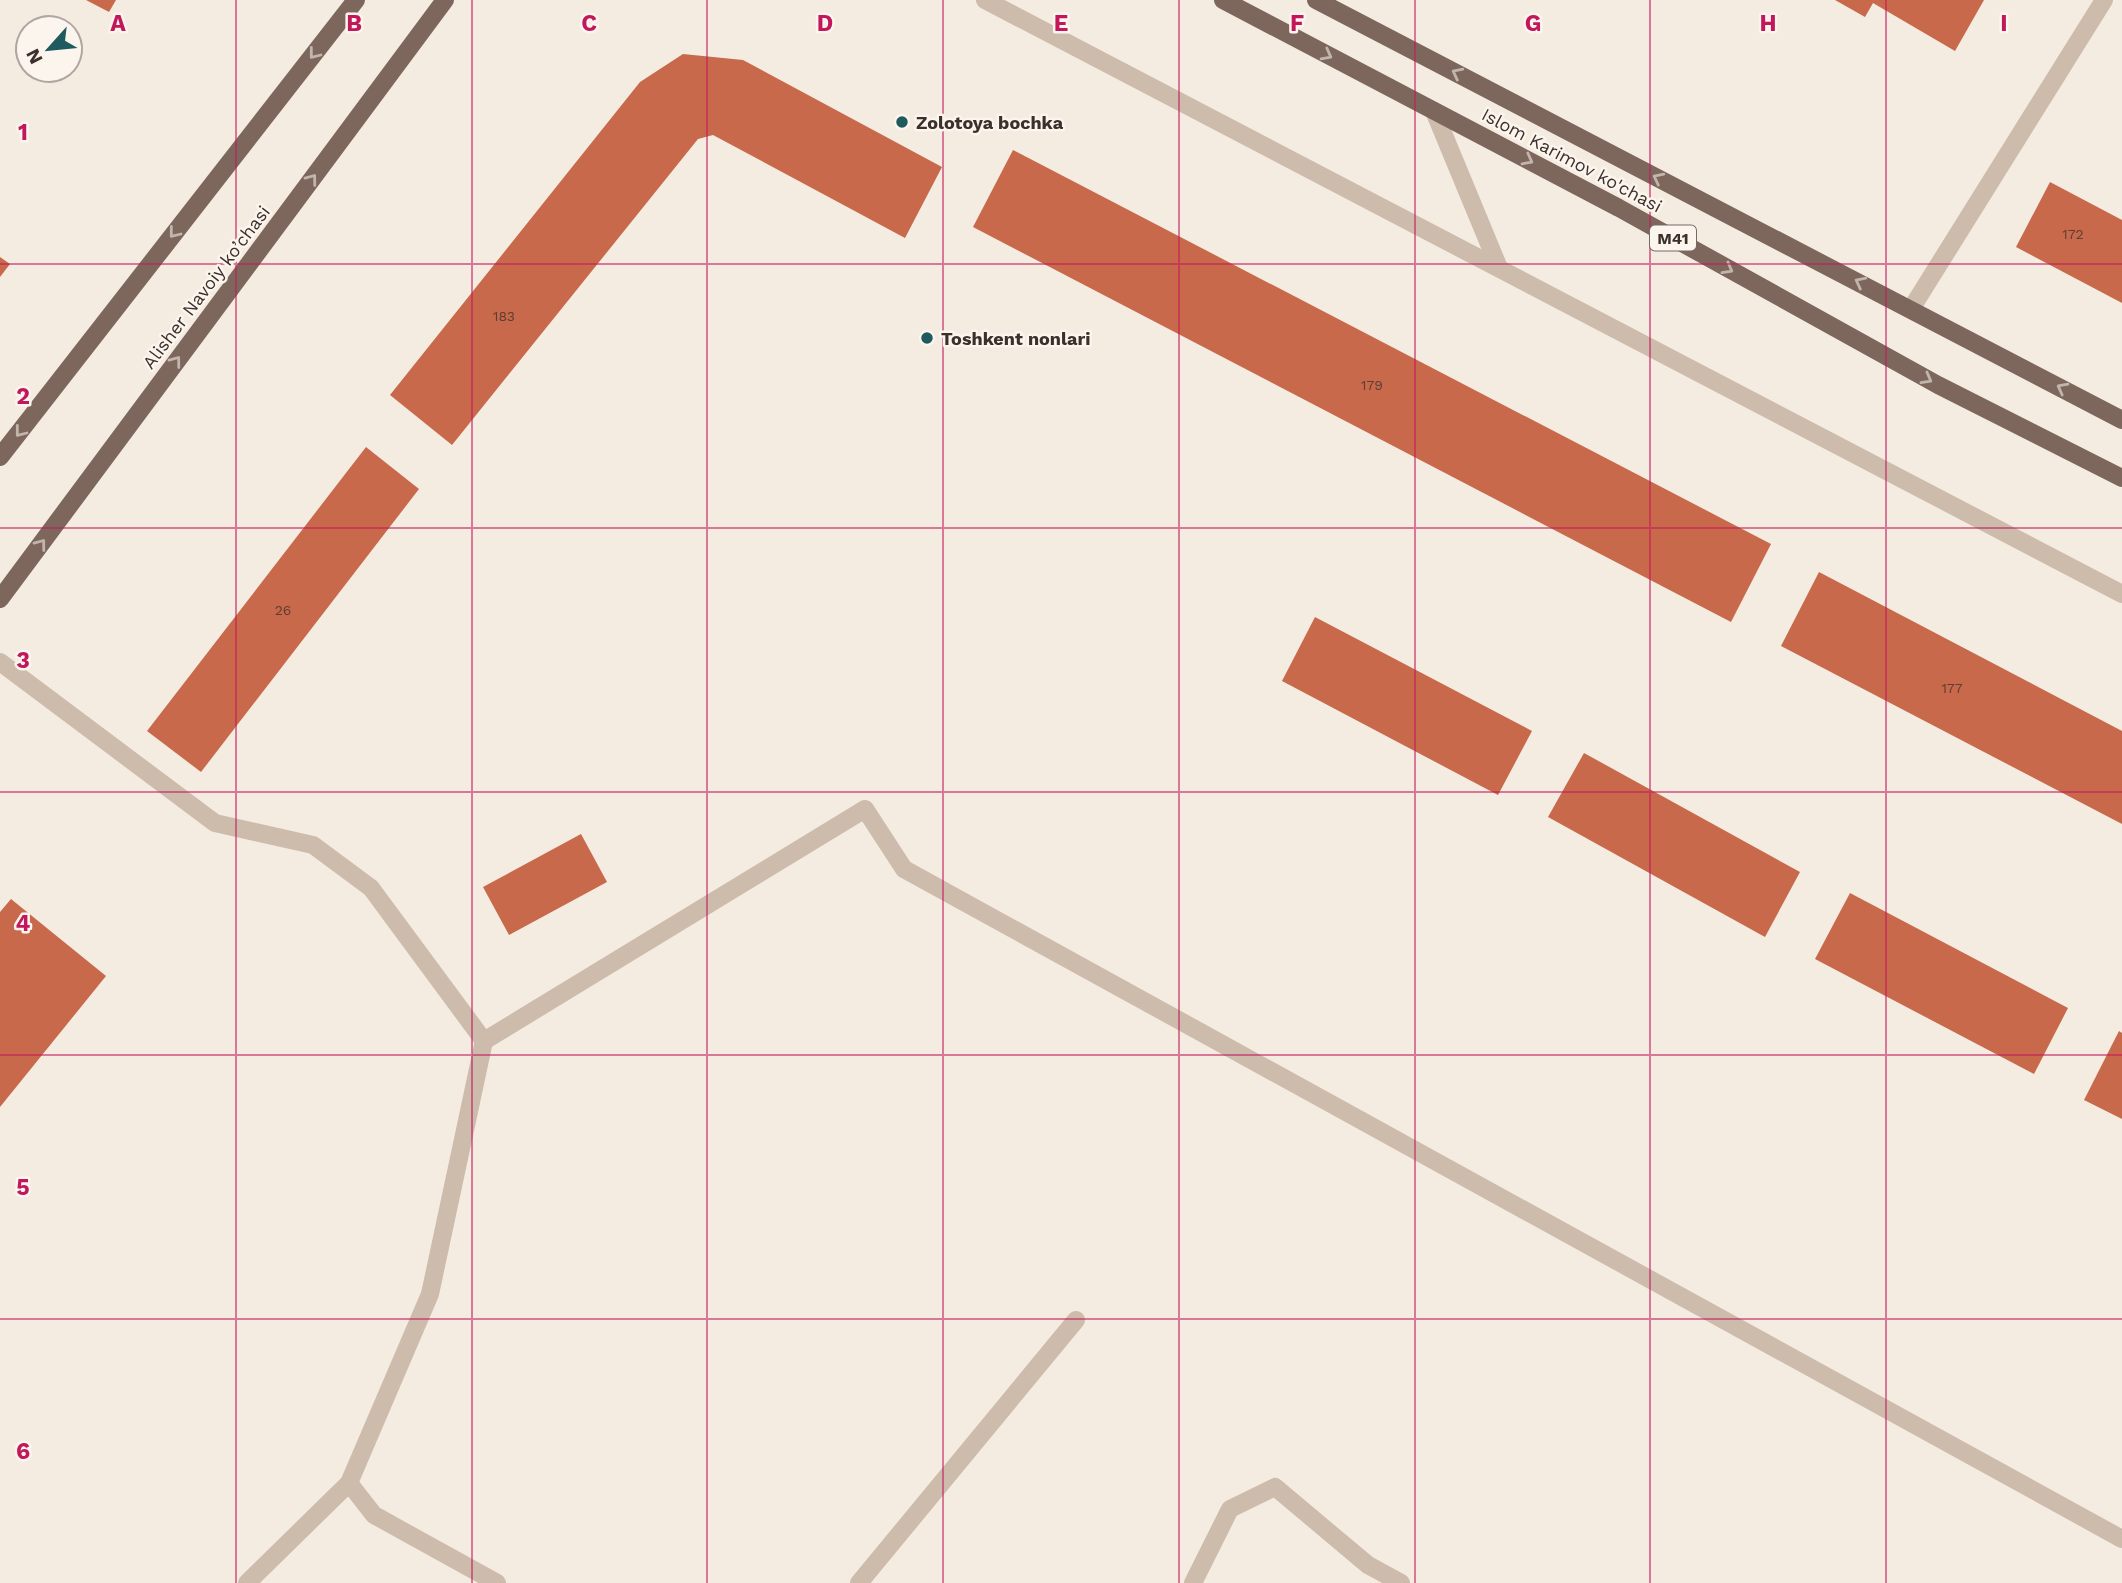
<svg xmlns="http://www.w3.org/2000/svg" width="2122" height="1583" font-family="'Work Sans',sans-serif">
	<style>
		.building { fill: #c8694b }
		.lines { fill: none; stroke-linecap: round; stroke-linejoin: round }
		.minor { stroke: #cdbbac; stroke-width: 18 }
		.major { stroke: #7d675c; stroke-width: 18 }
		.oneway { stroke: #c2b5ac }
		.grid { fill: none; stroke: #c2185b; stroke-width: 2; stroke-opacity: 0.55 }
		.poi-dot { fill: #1f5a5e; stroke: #fbf5ee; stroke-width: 2.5 }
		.labels { text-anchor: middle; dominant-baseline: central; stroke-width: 5; stroke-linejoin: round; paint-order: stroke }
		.number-label { font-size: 14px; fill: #5e3e33 }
		.shield { fill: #fbf5ee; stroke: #756b66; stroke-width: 2 }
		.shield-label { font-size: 16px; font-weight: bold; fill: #3b302b }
		.poi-label { font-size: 18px; font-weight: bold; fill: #3b302b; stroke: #fbf5ee; text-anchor: start }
		.street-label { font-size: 18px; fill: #3b302b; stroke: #fbf5ee }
		.grid-label { font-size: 23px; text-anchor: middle; font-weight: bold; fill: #c2185b; stroke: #fbf5ee; stroke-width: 5; stroke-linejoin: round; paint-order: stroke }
	</style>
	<rect width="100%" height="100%" fill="#f4ebe1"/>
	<g class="building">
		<path d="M86,0H116L109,12Z"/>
		<path d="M1835,0H1984L1955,51L1873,3L1865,17Z"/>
		<path d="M683,54L743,60L942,167L905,238L713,135L698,139L452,445L390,395L640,82Z"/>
		<path d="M1013,150L1771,544L1731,622L973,227Z"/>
		<path d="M2050,182L2122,220V303L2016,247Z"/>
		<path d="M0,257L10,264L0,277Z"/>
		<path d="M366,447L419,489L201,772L147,731Z"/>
		<path d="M1819,572L2122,731V824L1781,646Z"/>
		<path d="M1315,617L1532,731L1498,795L1282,681Z"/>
		<path d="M1584,753L1800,872L1765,937L1548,817Z"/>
		<path d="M581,834L607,882L509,935L483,887Z"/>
		<path d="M1850,893L2068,1008L2034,1074L1815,959Z"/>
		<path d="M11,899L106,976L0,1107V912Z"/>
		<path d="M2119,1031L2122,1033V1119L2084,1100Z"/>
	</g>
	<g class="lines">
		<g class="minor">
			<path d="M985,0L2122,594"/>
			<path d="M1434,111L1499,268"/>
			<path d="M1911,309L2104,0"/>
			<path d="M0,662L215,823L313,845L371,888L484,1041"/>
			<path d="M349,1483L374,1515L497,1583"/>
			<path d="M247,1583L349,1483L430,1294L484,1041L865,809L904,869L2122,1539"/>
			<path d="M859,1583L1076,1320"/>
			<path d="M1193,1583L1230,1509L1275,1487L1368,1565L1401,1583"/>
		</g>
		<g class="major">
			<path d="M1223,0L1619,208L1938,385L2122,478"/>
			<path d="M1316,0L2122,420"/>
			<path d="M0,457L356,0"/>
			<path d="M0,599L445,0"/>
		</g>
	</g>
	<defs><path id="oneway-chevron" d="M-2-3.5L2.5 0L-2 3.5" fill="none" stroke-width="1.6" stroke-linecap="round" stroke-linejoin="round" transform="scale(1.75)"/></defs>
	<g class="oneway">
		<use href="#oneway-chevron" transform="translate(314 54) rotate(128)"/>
		<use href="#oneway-chevron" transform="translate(1327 55) rotate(28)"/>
		<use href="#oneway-chevron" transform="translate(1457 73) rotate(-153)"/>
		<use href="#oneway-chevron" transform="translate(1528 160) rotate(28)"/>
		<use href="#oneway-chevron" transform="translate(1658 178) rotate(-153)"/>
		<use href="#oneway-chevron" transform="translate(312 179) rotate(-53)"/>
		<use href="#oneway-chevron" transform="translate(174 233) rotate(128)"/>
		<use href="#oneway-chevron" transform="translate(1728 269) rotate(29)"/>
		<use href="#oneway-chevron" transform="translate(1860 282) rotate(-153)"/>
		<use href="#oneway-chevron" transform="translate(176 361) rotate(-53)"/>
		<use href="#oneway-chevron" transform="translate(1927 379) rotate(29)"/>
		<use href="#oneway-chevron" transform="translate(2062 388) rotate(-152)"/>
		<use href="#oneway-chevron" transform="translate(20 432) rotate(128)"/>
		<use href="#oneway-chevron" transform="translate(41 544) rotate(-53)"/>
	</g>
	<path class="grid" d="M236,0V1583M472,0V1583M707,0V1583M943,0V1583M1179,0V1583M1415,0V1583M1650,0V1583M1886,0V1583M0,264H2122M0,528H2122M0,792H2122M0,1055H2122M0,1319H2122"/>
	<g class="poi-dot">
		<circle cx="902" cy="122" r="7"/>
		<circle cx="927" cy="338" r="7"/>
	</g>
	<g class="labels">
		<g class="number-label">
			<text x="2073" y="234">172</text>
			<text x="504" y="316">183</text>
			<text x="1372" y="385">179</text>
			<text x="283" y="610">26</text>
			<text x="1952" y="688">177</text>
		</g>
		<rect class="shield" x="1650" y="225.5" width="46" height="25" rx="5"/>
		<g class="shield-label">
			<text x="1673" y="238">M41</text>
		</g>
		<g class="poi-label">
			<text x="916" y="122">Zolotoya bochka</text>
			<text x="941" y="338">Toshkent nonlari</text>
		</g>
		<g class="street-label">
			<text transform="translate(1572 160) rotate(28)">Islom Karimov ko'chasi</text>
			<text transform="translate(206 287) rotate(-53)">Alisher Navoiy ko’chasi</text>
		</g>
	</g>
	<g class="grid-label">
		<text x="118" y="31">A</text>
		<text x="354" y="31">B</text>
		<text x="589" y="31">C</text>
		<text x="825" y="31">D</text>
		<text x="1061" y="31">E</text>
		<text x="1297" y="31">F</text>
		<text x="1533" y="31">G</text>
		<text x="1768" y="31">H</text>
		<text x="2004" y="31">I</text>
		<text x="23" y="140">1</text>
		<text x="23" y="404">2</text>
		<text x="23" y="668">3</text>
		<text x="23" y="931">4</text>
		<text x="23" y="1195">5</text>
		<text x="23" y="1459">6</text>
	</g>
	<g transform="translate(49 49) rotate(243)"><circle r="33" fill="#fbf5ee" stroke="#aea6a0" stroke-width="2"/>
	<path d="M0-5L12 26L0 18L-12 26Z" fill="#1f5a5e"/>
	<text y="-10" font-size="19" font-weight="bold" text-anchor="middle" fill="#3b302b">N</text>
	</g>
</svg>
